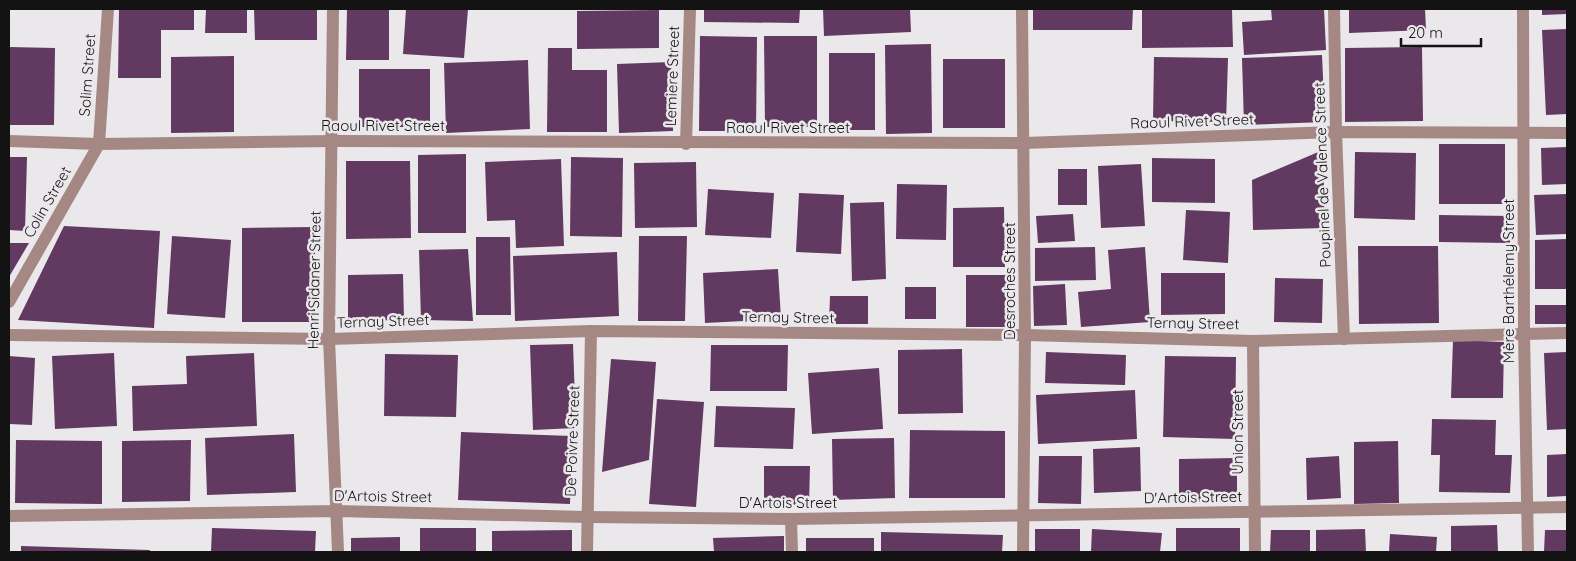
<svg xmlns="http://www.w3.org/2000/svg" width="1576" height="561" font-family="Quicksand,sans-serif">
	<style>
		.building { fill: #613961 }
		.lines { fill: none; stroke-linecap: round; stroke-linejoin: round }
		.minor { stroke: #a58884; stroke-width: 12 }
		.labels { text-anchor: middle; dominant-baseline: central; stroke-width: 5; stroke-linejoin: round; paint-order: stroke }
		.street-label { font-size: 15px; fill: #141314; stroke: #ebe8eb }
	</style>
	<rect width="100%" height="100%" fill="#ebe8eb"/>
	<g class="building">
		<path d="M119,9H194V30H161V78H118Z"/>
		<path d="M206,9H247V33H205Z"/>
		<path d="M254,9H317V40H255Z"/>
		<path d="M347,9H389V60H346Z"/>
		<path d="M406,9H468L464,58L403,54Z"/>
		<path d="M704,9H800L799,23L704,22Z"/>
		<path d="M823,9H910L911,32L824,36Z"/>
		<path d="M1033,9H1133L1132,30H1033Z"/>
		<path d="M1142,9H1232L1233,47L1142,48Z"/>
		<path d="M1271,9H1324L1326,50L1244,55L1242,22L1272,20Z"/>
		<path d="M1349,9H1425L1426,30L1349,33Z"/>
		<path d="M1542,9H1567V14L1542,15Z"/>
		<path d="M659,10V48L577,49V11Z"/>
		<path d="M1567,29V114L1546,115L1542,30Z"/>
		<path d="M700,36L757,37L756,131H699Z"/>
		<path d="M764,36H817V127H765Z"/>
		<path d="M931,44L932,133L886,134L885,45Z"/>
		<path d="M9,47L55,48L54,125H9Z"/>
		<path d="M1422,47L1423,121L1345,122V48Z"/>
		<path d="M548,48H572V70H607V132H547Z"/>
		<rect x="829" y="53" width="46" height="77"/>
		<path d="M1322,55L1325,122L1244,125L1242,58Z"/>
		<path d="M234,56V132L171,133V57Z"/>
		<path d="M1154,57L1228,58L1226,122L1153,121Z"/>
		<rect x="943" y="59" width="62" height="69"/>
		<path d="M528,60L530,129L446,133L444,63Z"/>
		<path d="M671,62L673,131L619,133L617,64Z"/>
		<rect x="359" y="69" width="71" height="58"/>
		<rect x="1439" y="144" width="66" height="60"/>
		<path d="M1567,147V184L1542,185L1541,148Z"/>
		<path d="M1323,150L1325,228L1253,230L1252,180Z"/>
		<path d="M1355,152L1416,153L1415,220L1354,218Z"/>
		<path d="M466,154V233H418V155Z"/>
		<path d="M9,157H27L25,231L9,230Z"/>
		<path d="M571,157L623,158L622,237L570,236Z"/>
		<path d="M1152,158L1215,159V203L1152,202Z"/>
		<path d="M561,159L564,246L516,248L515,220L487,221L485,162Z"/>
		<path d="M346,161H410L411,238L346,239Z"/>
		<path d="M696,162L697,227L635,228L634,163Z"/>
		<path d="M1141,164L1145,226L1101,228L1098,166Z"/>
		<rect x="1058" y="169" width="29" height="36"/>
		<path d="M897,184L947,185L946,240L896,239Z"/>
		<path d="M708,189L774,193L771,238L705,235Z"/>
		<path d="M799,193L844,195L841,254L796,252Z"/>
		<path d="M1567,194V234L1536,235L1534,195Z"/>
		<path d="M884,202L886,279L852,281L850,203Z"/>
		<path d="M1004,207L1005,267H953V208Z"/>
		<path d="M1186,210L1230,212L1228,263L1183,260Z"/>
		<path d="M1073,214L1075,241L1038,243L1036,216Z"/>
		<path d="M1439,215L1511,216L1510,243L1439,242Z"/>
		<path d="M64,226L160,231L154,328L18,320Z"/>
		<path d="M315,227V322H242V228Z"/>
		<path d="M172,236L231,240L225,318L167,314Z"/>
		<path d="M639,236H687L685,321H638Z"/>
		<path d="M476,237H510L511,315H476Z"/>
		<path d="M1567,239V289H1535V240Z"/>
		<path d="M9,243H29L9,277Z"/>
		<path d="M1358,246H1438L1439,323L1359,324Z"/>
		<path d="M1095,247L1096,280L1035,281V248Z"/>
		<path d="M1145,247L1150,322L1081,327L1078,292L1111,289L1108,250Z"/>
		<path d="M468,249L473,321L421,320L419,250Z"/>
		<path d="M617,252L619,316L515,321L513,256Z"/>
		<path d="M778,269L781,319L705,323L703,273Z"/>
		<path d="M1161,273H1225V314L1161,315Z"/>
		<path d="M403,274L404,320L348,321V275Z"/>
		<rect x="966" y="275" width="44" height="52"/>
		<path d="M1275,278L1323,279L1322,323L1274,322Z"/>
		<path d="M1065,284L1067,325L1034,326L1033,286Z"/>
		<rect x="905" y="287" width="31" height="32"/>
		<path d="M830,296H868V324H829Z"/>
		<rect x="1535" y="305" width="32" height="19"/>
		<path d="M1453,340L1504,342L1503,398H1451Z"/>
		<path d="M573,344L576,428L533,430L530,345Z"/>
		<path d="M711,345H788L787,391H710Z"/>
		<path d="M962,349L963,413L898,414V350Z"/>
		<path d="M1046,352L1126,355L1125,385L1045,383Z"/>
		<path d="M1567,352V429L1547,430L1544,353Z"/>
		<path d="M114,353L117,426L55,429L52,356Z"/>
		<path d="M254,353L257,426L133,431L132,386L187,384L186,356Z"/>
		<path d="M385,354L458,355L456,417L384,416Z"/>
		<path d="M9,356L35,358L32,425L9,424Z"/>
		<path d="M1165,356L1236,357L1235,439L1163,437Z"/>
		<path d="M611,359L656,362L649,460L602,472Z"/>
		<path d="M879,368L883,429L812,434L808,373Z"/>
		<path d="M1135,390L1137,439L1038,444L1036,395Z"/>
		<path d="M657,399L704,402L696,507L649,504Z"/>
		<path d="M716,406L795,408L793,449L714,447Z"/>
		<path d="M1432,419L1496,420L1495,455H1512L1510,493L1439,492L1440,455H1431Z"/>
		<path d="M910,430L1005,431V498H909Z"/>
		<path d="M461,432L572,436L570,504L458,500Z"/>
		<path d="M294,434L296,492L207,495L205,438Z"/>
		<path d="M894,438L895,498L833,500L832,439Z"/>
		<path d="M16,440L102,441V504L15,503Z"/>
		<path d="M191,440L190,501L122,502V441Z"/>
		<path d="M1398,441L1399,503L1354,504V442Z"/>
		<path d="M1140,447L1141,491L1094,493L1093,449Z"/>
		<path d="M1567,454V496L1547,497V455Z"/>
		<path d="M1039,456H1082L1081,504L1038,503Z"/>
		<path d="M1339,456L1341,498L1307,500L1306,458Z"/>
		<path d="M1237,458V501L1179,502V459Z"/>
		<path d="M764,466H810L809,505H764Z"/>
		<path d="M1497,525L1498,552H1451V526Z"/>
		<path d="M212,528L316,531L315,552H211Z"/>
		<rect x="420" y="528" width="56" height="24"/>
		<rect x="1176" y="528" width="64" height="24"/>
		<rect x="1035" y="529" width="45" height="23"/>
		<path d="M1092,529L1162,533L1160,552H1091Z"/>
		<path d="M1365,529L1366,552H1316V530Z"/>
		<path d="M572,530V552H492V531Z"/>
		<path d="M1271,530H1310V552H1270Z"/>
		<path d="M1545,530H1567V552H1544Z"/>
		<path d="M881,532L1003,535L1002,552H881Z"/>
		<path d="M1390,534L1437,537L1436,552H1389Z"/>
		<path d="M784,536V552H714L713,538Z"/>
		<path d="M400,537V552H351V538Z"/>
		<rect x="806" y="538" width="68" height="14"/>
		<path d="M21,546L150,550V552H21Z"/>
	</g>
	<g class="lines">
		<g class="minor">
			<path d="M333,9L329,339L338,552"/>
			<path d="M1022,9L1025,335L1023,552"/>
			<path d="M1334,9L1336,132L1344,339"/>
			<path d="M1523,9L1524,333L1528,552"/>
			<path d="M9,141L99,144L333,141L1024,143L1336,132L1567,133"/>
			<path d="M686,144L690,9"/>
			<path d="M9,302L99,144L108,9"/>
			<path d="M9,335L329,339L591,331L1025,335L1253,341L1567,333"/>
			<path d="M1253,341L1255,552"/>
			<path d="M9,516L337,511L586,517L791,519L1567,507"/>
			<path d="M791,519L792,552"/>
			<path d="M587,552L591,331"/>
		</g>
	</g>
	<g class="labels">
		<g class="street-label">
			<text transform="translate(87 75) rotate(-86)">Solim Street</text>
			<text transform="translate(672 76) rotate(-88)">Lemiere Street</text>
			<text transform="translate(1192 121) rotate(-2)">Raoul Rivet Street</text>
			<text x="383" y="125">Raoul Rivet Street</text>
			<text x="788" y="127">Raoul Rivet Street</text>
			<text transform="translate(1322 175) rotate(-92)">Poupinel de Valence Street</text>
			<text transform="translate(47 202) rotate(-60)">Colin Street</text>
			<text transform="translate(314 280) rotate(-89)">Henri Sidaner Street</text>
			<text transform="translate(1009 281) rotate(-90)">Desroches Street</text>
			<text transform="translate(1508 281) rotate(-90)">Mère Barthélemy Street</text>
			<text transform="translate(788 317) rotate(1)">Ternay Street</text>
			<text transform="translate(383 321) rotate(-2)">Ternay Street</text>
			<text transform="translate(1193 323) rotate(1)">Ternay Street</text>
			<text transform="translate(1237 432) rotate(-90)">Union Street</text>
			<text transform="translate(572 441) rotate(-88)">De Poivre Street</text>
			<text transform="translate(383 496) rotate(1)">D'Artois Street</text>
			<text transform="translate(1193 497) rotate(-1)">D'Artois Street</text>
			<text x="788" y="502">D'Artois Street</text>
		</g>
	</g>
	<rect width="1576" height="561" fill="none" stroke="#141314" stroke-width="20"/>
	<path d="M1401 38v8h80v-8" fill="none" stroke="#141314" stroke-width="2.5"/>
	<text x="1408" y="38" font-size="15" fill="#141314" stroke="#ebe8eb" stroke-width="4" paint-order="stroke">20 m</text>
</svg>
